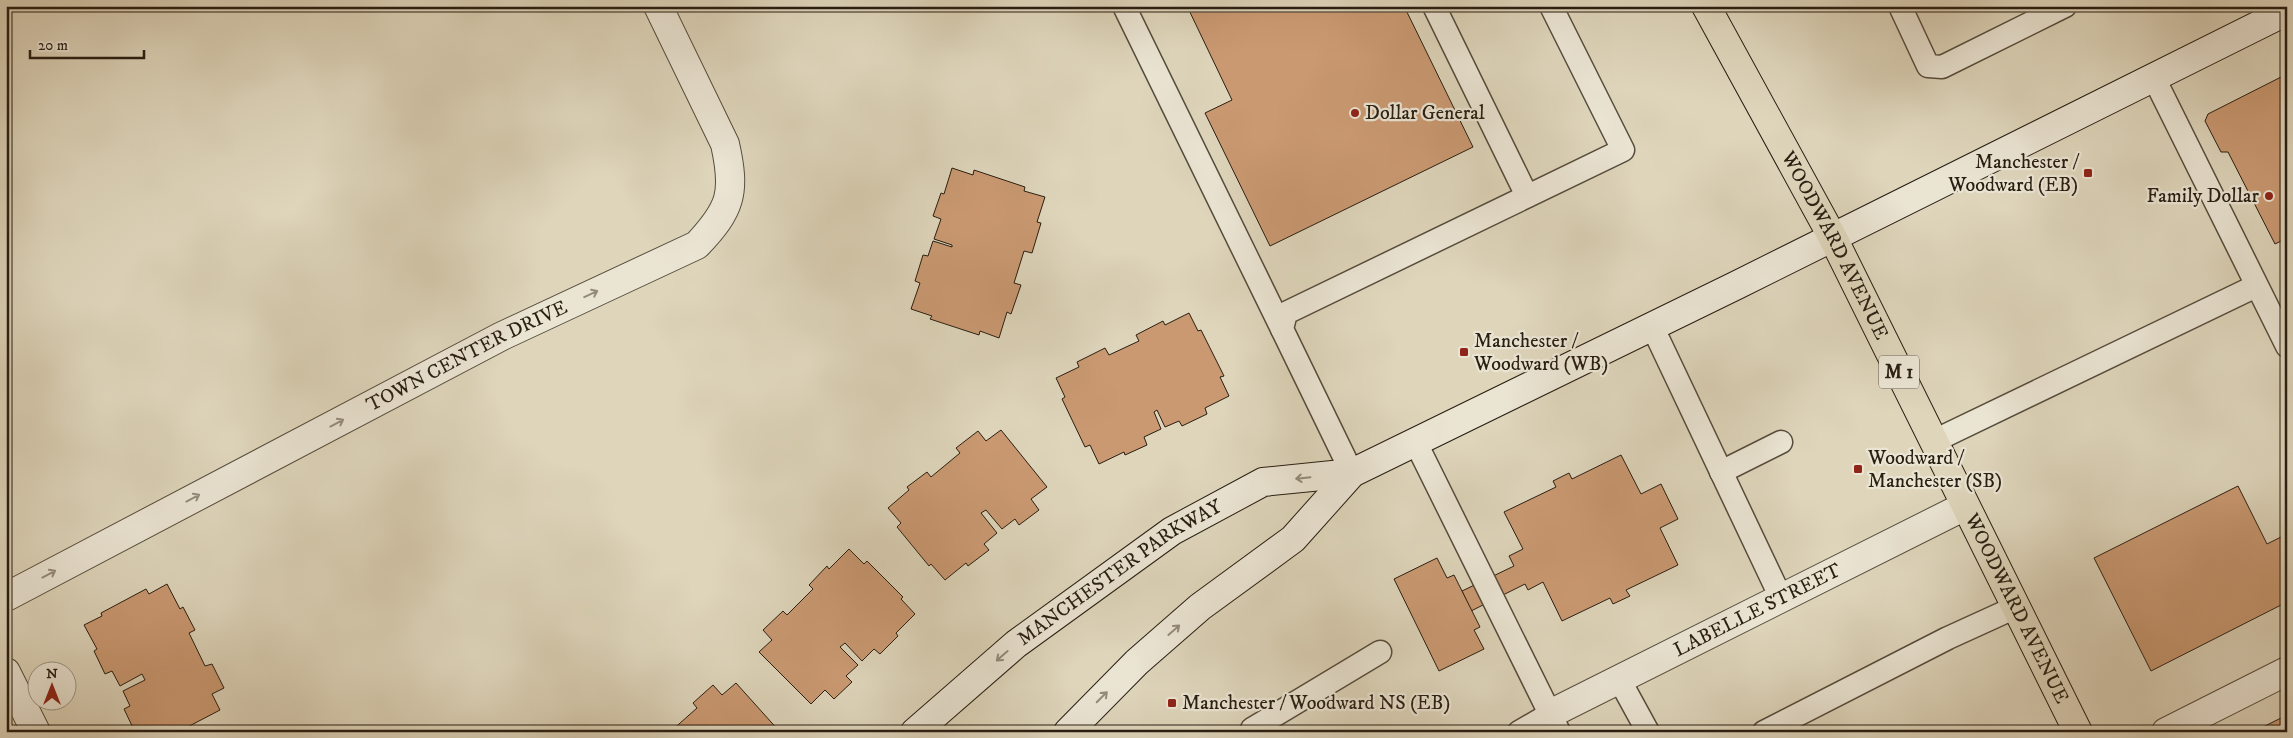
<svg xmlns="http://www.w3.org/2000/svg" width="2293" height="738" font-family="'IM FELL DW Pica',serif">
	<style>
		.building { fill: #ca9972; stroke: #281e12 }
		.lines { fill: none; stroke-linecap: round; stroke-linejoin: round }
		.lane-casing { stroke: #564c3c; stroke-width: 25 }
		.street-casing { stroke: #564c3c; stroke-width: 30 }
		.secondary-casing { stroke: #281e12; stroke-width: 30 }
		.primary-casing { stroke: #281e12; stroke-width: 30 }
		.lane { stroke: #eae4d3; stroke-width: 22 }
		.street { stroke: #eae4d3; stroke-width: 28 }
		.secondary { stroke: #eae4d3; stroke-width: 28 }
		.primary { stroke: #ded5bb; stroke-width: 28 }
		.oneway { stroke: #938b7c }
		.poi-dot { fill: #8f2418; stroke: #eae4d3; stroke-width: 2 }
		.labels { text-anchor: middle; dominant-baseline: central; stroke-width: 4.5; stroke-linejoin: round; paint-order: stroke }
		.shield { fill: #eae4d3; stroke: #62594c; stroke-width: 1 }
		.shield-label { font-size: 19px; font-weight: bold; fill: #281e12 }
		.poi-label { font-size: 20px; fill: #281e12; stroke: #eae4d3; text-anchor: start }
		.street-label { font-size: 20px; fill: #281e12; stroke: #eae4d3 }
	</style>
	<rect width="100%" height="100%" fill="#ded5bb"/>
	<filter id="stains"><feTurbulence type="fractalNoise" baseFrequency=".004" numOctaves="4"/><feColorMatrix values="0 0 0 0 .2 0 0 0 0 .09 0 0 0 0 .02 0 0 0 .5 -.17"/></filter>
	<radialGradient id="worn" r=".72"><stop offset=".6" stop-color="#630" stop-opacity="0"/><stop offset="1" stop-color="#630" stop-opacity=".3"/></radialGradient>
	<g class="building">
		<path d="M1187,6H1373L1376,12L1388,6H1404L1473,147L1270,246L1205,113L1232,100Z"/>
		<path d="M2287,74V249L2283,240L2275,244L2228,152H2221L2205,121L2208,114Z"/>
		<path d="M952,168L973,175L974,170L1025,187L1024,191L1045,197L1037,222L1041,223L1032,253L1024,251L1014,283L1021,285L1011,314L1007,312L999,338L980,331L979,335L930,319L932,316L911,309L920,283L915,281L923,255L928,256L933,241L952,247V245L934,239L941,219L933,216L941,193L944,194Z"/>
		<path d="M1189,313L1198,331L1201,330L1224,376L1220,377L1229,396L1205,408L1207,414L1182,426L1179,421L1165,427L1157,410L1154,412L1161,429L1144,437L1147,445L1125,455L1124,452L1099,464L1090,445L1085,447L1062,399L1065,397L1056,378L1079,367L1077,362L1105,348L1109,355L1139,341L1136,335L1163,321L1165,325Z"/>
		<path d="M1001,430L1047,487L1031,499L1039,510L1019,525L1015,519L1002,529L986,510L981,513L997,533L984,544L989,550L968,566L966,563L945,580L931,564L929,566L897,527L901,523L888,508L909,490L907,487L927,472L931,477L960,453L956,448L978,431L986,441Z"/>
		<path d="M1621,455L1641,494L1661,484L1678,519L1660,528L1678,565L1626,590L1630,596L1613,604L1610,598L1562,621L1543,582L1528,590L1525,584L1471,611L1462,591L1514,566L1509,556L1523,549L1504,512L1556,487L1553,481L1569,473L1572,479Z"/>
		<path d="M2238,486L2267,544L2287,534V602L2151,671L2094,558Z"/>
		<path d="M849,549L864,564L867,561L903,597L901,599L915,614L896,633L898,636L880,654L874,649L862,661L845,643L840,647L858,665L846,676L852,682L834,699L825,690L811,704L759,652L772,640L763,630L783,611L787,615L813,589L809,585L827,566L829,569Z"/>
		<path d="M1437,558L1447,578L1454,575L1480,627L1474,630L1484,649L1439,671L1394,579Z"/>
		<path d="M167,584L180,609L183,607L195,630L189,633L205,666L212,664L224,688L212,694L220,710L178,732H149L146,726L135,732L124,709L130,706L123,691L145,680L142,674L120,686L112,671L105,674L94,651L97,649L84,625L102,616L101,613L146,589L149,594Z"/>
		<path d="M736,683L780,732H670L697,708L693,703L713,685L722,695Z"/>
		<path d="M2287,715V732H2253Z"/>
	</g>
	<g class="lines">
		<g class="lane-casing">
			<g id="lane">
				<path d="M1124,6L1282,329"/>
				<path d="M1434,6L1527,196"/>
				<path d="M1900,6L1928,66L1942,67L2065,6"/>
				<path d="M2154,78L2287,346"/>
				<path d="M1652,326L1781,598"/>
				<path d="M1415,441L1559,732"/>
				<path d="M1934,441L2256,286"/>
				<path d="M1721,472L1781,442"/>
				<path d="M1352,473L1282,329L1286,313L1623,150L1551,6"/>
				<path d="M1619,679L1648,732"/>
				<path d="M1253,732L1252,729L1380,652"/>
				<path d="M1519,732L1550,714"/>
				<path d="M1764,732L1948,638L2016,607"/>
			</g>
		</g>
		<g class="street-casing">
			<g id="street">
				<path id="s1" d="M6,597L502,336L697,245C731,209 736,193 725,144L658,6"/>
				<path d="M6,672L36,732"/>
				<path id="s2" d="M1550,714L1965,506"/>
				<path d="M2166,732L2287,671"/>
			</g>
		</g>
		<g class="secondary-casing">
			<g id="secondary">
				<path id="s3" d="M915,732L1016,644L1172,531L1263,482L1352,473"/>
				<path d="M1068,732L1137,662L1200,607L1293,539L1352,473L1737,285L2287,11"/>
			</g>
		</g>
		<g class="primary-casing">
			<g id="primary">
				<path id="s4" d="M1706,6L1833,238L2078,732"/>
			</g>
		</g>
		<use href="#lane" class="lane"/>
		<use href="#street" class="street"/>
		<use href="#secondary" class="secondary"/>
		<use href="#primary" class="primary"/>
	</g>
	<defs><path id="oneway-shaft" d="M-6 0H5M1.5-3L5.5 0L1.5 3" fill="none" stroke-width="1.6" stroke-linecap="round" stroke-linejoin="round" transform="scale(1.25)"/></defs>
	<g class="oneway">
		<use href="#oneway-shaft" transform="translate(591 294) rotate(-25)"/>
		<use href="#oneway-shaft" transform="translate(337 423) rotate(-28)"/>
		<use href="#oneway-shaft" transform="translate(1303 478) rotate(174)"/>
		<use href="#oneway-shaft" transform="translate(193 498) rotate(-28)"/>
		<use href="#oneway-shaft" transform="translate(49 574) rotate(-28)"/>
		<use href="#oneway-shaft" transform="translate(1174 630) rotate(-41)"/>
		<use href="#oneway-shaft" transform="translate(1002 656) rotate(139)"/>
		<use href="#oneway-shaft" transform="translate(1102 697) rotate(-45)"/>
	</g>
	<g class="poi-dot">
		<circle cx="1355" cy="113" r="5"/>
		<rect x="2083" y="168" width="10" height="10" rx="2.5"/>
		<circle cx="2269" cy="196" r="5"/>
		<rect x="1459" y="347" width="10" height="10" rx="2.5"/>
		<rect x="1853" y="464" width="10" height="10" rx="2.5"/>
		<rect x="1167" y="698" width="10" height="10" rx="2.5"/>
	</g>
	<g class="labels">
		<rect class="shield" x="1879" y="355.5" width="40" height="33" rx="4"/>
		<g class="shield-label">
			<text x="1899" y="372">M 1</text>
		</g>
		<g class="poi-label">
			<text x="1365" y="113">Dollar General</text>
			<text x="2078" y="162" text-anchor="end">Manchester /<tspan x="2078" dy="23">Woodward (EB)</tspan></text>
			<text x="2259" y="196" text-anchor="end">Family Dollar</text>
			<text x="1474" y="341">Manchester /<tspan x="1474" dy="23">Woodward (WB)</tspan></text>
			<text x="1868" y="458">Woodward /<tspan x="1868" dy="23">Manchester (SB)</tspan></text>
			<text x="1182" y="703">Manchester / Woodward NS (EB)</text>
		</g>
		<g class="street-label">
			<text stroke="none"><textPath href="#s4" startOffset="272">WOODWARD AVENUE</textPath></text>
			<text stroke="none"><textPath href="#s1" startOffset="520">TOWN CENTER DRIVE</textPath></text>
			<text stroke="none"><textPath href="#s3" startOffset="260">MANCHESTER PARKWAY</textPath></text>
			<text stroke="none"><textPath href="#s4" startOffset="678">WOODWARD AVENUE</textPath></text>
			<text stroke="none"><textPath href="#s2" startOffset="232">LABELLE STREET</textPath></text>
		</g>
	</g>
	<rect width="2293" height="738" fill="none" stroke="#ded5bb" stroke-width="25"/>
	<rect x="8" y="8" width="2278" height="723" fill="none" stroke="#281e12" stroke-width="2.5"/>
	<rect x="12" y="12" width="2268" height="713" fill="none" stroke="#281e12"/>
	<g transform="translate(52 686)"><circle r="24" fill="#eae4d3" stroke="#9c9586"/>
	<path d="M0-4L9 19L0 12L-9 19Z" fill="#8f2418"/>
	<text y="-8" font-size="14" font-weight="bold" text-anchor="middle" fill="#281e12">N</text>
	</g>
	<path d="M30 50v8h114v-8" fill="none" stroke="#281e12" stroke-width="2.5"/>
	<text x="38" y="50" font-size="15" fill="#281e12" stroke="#eae4d3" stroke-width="4" paint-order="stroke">20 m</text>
	<rect width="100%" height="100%" filter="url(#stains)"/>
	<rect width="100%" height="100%" fill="url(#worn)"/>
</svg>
